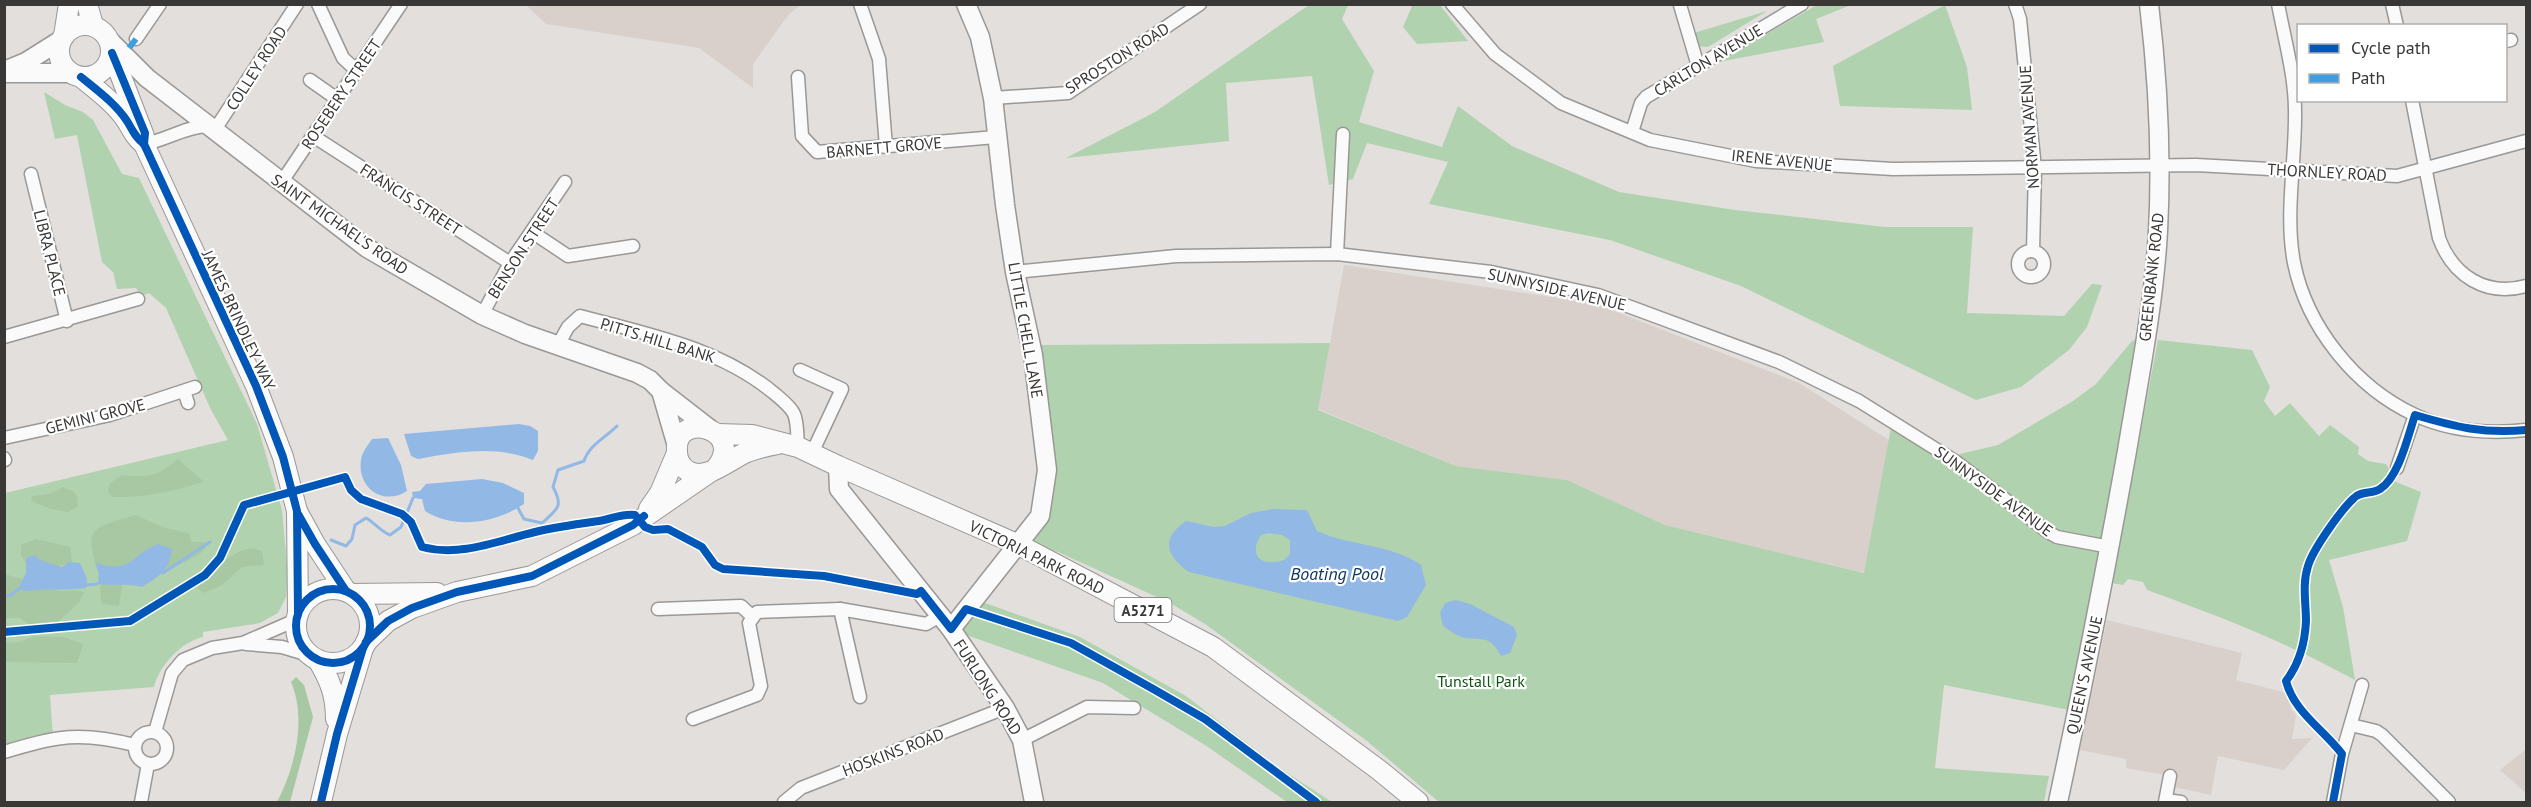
<svg xmlns="http://www.w3.org/2000/svg" width="2531" height="807" font-family="'PT Sans',sans-serif">
	<style>
		.built { fill: #d9d0cb }
		.green { fill: #b1d2ae }
		.forest { fill: #a7c8a3 }
		.water { fill: #92b8e6; fill-rule: evenodd }
		.lines { fill: none; stroke-linecap: round; stroke-linejoin: round }
		.stream { stroke: #92b8e6; stroke-width: 3 }
		.street-casing { stroke: #9a9896; stroke-width: 15 }
		.secondary-casing { stroke: #9a9896; stroke-width: 21 }
		.primary-casing { stroke: #9a9896; stroke-width: 22 }
		.street { stroke: #fbfafa; stroke-width: 12 }
		.secondary { stroke: #fbfafa; stroke-width: 18 }
		.primary { stroke: #fbfafa; stroke-width: 20 }
		.quiet { stroke: #3e9ee2; stroke-width: 6; stroke-dasharray: 12 6; stroke-linecap: butt }
		.cycleway-casing { stroke: #fff; stroke-width: 11 }
		.cycleway { stroke: #0057b8; stroke-width: 8 }
		.labels { text-anchor: middle; dominant-baseline: central; stroke-width: 4.5; stroke-linejoin: round; paint-order: stroke }
		.shield { fill: #fff; stroke: #757472; stroke-width: 1.5 }
		.shield-label { font-size: 15px; font-weight: bold; fill: #3a3836 }
		.street-label { font-size: 16px; fill: #3a3836; stroke: #fff }
		.park-label { font-size: 16px; fill: #115415; stroke: #fff }
		.water-label { font-size: 18px; font-style: italic; fill: #0f3762; stroke: #fff }
	</style>
	<rect width="100%" height="100%" fill="#e2dfdd"/>
	<g class="built">
		<path d="M526,5H801L789,14L753,64V88L699,48L546,24Z"/>
		<path d="M1344,265L1596,304L1799,383L1889,440L1865,573L1665,525L1567,480L1456,466L1318,409Z"/>
		<path d="M2107,620L2242,653L2236,680L2287,693L2293,702L2290,708L2296,715L2292,739L2312,738L2284,770L2218,756L2211,795L2174,787L2176,777L2126,768V759L2080,750Z"/>
		<path d="M2526,749V793L2500,770Z"/>
	</g>
	<g class="green">
		<path d="M1413,4L1440,5L1468,41L1417,44L1403,27Z"/>
		<path d="M1309,5H1348L1342,19L1374,71L1359,122L1442,147L1458,106L1512,146L1619,192L1735,210L1885,227H1973L1967,313L2064,316L2092,284L2102,285L2087,327L2069,350L2021,387L1976,400L1741,286L1610,240L1429,204L1448,162L1367,143L1353,179L1329,185L1312,76L1226,83L1229,141L1066,158L1155,112Z"/>
		<path d="M1817,5H1851L1816,19L1824,42L1718,62Z"/>
		<path d="M1945,5L1967,67L1972,110L1840,106L1833,66Z"/>
		<path d="M1767,11L1708,47L1697,46L1694,33Z"/>
		<path d="M44,92L65,105L83,112L93,120L122,174L139,178L257,424L282,510L288,577L286,597L278,613L260,623L203,632V637C181,642 159,666 154,687L50,695L53,738L5,751V493L228,440L211,410L166,308L149,293L141,296L136,288L117,289L113,272L102,262L77,135L55,139Z"/>
		<path d="M2145,337L2074,711L1944,685L1935,768L2049,776L2044,802H1439L1367,741L1205,624L1170,603L1058,552L1031,545L1054,468L1044,363L1034,362L1031,347L1043,345L1330,343L1318,410L1456,466L1567,480L1665,525L1864,573L1892,422L1955,461L1960,454L1998,445L2073,401L2096,384L2132,341Z"/>
		<path d="M2158,340L2252,350L2270,387L2264,401L2275,416L2290,403L2319,436L2330,425L2359,447L2358,454L2368,461L2386,464L2396,482L2421,492L2407,541L2329,560L2343,607L2355,680C2288,643 2219,616 2147,590L2143,582L2128,579L2123,585L2112,583Z"/>
		<path d="M974,599L1080,637L1186,696L1278,767L1332,802H1287L1205,745L1103,683L969,636L955,634Z"/>
	</g>
	<g class="forest">
		<path d="M178,459L204,482C173,491 145,498 113,497L108,493L110,483L122,475C148,478 158,476 178,459Z"/>
		<path d="M63,487L74,492L78,499L77,507L68,512L51,509L31,501L32,496L49,494Z"/>
		<path d="M135,515L163,527L190,534L191,542H210L200,554L163,573L142,555L127,566L112,568L122,586L119,606L102,604C100,593 101,581 98,571C84,525 92,529 135,515Z"/>
		<path d="M36,539L70,547L72,562C55,568 44,569 26,563L21,555V545Z"/>
		<path d="M253,548L262,551L264,565L242,567L222,585L204,593L196,588C218,571 224,553 253,548Z"/>
		<path d="M5,574L60,591L75,590L84,592L79,602L57,623L29,625L20,618H5Z"/>
		<path d="M35,636L63,637L83,644L77,663L5,662V643L19,642Z"/>
		<path d="M296,677L304,685L313,717L290,802H277C295,768 307,719 291,682Z"/>
	</g>
	<g class="water">
		<path d="M519,424L530,426L538,431V451L533,460C496,445 456,452 418,459L411,456L404,434Z"/>
		<path d="M388,438L401,465L407,491C384,506 357,489 361,460C362,452 368,445 372,439Z"/>
		<path d="M482,479L503,483L524,493V504C496,523 455,530 425,511L422,499L413,498L412,492L420,491L426,484Z"/>
		<path d="M1273,509L1307,510L1317,531C1350,546 1391,544 1421,565L1426,585L1407,617L1398,621L1189,572C1165,555 1161,538 1186,521L1214,527L1225,526L1251,513ZM1269,533L1282,535L1290,540V554L1284,560C1263,567 1247,557 1261,535Z"/>
		<path d="M158,544L172,549C170,569 159,577 142,587C128,583 113,586 98,584L99,573L95,563C135,574 128,556 158,544Z"/>
		<path d="M34,555L42,561L62,567L69,562L80,563L87,579L86,588C65,591 45,588 24,591L19,587L26,573V558Z"/>
		<path d="M1456,600L1470,604L1514,627L1517,635L1510,653L1501,656C1490,636 1485,640 1465,638C1458,637 1449,630 1443,626L1440,613L1445,603Z"/>
	</g>
	<g class="lines">
		<g class="stream">
			<path d="M518,508L524,519L542,523C557,509 564,507 553,487L558,470L584,461C589,445 605,438 617,426"/>
			<path d="M331,540L346,546L352,539L355,525L366,518C375,523 380,531 390,535L401,527L413,498"/>
			<path d="M163,573L210,542"/>
			<path d="M86,585L97,584"/>
			<path d="M4,596L11,595L20,588"/>
		</g>
		<g class="street-casing">
			<g id="street">
				<path d="M318,4L343,58L357,71"/>
				<path d="M860,4L879,59L886,147"/>
				<path d="M1452,4L1495,54L1561,103L1650,140L1756,161L1893,169L2196,165L2397,176L2526,141"/>
				<path d="M2015,4L2020,19L2035,169L2033,251"/>
				<path d="M2278,4C2285,42 2296,79 2295,117C2295,166 2285,215 2294,263C2307,327 2355,387 2415,415C2449,431 2489,434 2526,430"/>
				<path d="M2392,4L2397,26"/>
				<path d="M1680,5L1698,66"/>
				<path d="M136,39L160,4"/>
				<path d="M2506,41L2511,40"/>
				<path d="M798,77L802,136L817,152L996,137"/>
				<path d="M310,80L337,99"/>
				<path d="M993,98L1068,93L1200,4"/>
				<path d="M2412,100L2439,238C2453,276 2486,297 2526,286"/>
				<path d="M214,131L297,4"/>
				<path d="M1632,132L1641,103L1646,97L1802,4"/>
				<path d="M313,136L510,263"/>
				<path d="M144,144C167,140 184,127 207,126"/>
				<path d="M31,174L67,321"/>
				<path d="M281,183L401,4"/>
				<path d="M532,232L568,256L633,246"/>
				<circle cx="2031" cy="264" r="13"/>
				<path d="M1337,254L1343,134"/>
				<path d="M1015,272L1176,256L1337,254L1491,272L1598,295L1779,362L1859,401L1955,461L2048,532L2057,537L2110,547"/>
				<path d="M482,315L510,263L565,182"/>
				<path d="M4,337L138,299"/>
				<path d="M558,345L568,327L580,316C648,334 720,348 775,394C781,399 791,407 794,414C798,423 797,437 798,447"/>
				<path d="M800,370L842,389L812,453"/>
				<path d="M184,391L188,403"/>
				<path d="M4,438L110,415L195,387"/>
				<path d="M4,458L5,460"/>
				<path d="M2397,468L2415,415"/>
				<path d="M658,609L741,606L753,617"/>
				<path d="M246,644L282,647L312,656"/>
				<path d="M860,697L840,609L926,624L940,616"/>
				<path d="M693,719L757,695L761,686L749,623L757,612L840,609"/>
				<path d="M2351,725L2376,731L2382,735L2449,802"/>
				<circle cx="151" cy="748" r="16"/>
				<path d="M155,732L172,673L183,660L212,648L243,643L296,620"/>
				<path d="M1022,740L1087,707L1134,708"/>
				<path d="M4,752C58,736 79,731 135,745"/>
				<path d="M2166,800L2181,802"/>
				<path d="M141,802L148,764"/>
				<path d="M784,802L801,788L1005,708"/>
				<path d="M2165,802L2170,776"/>
				<path d="M2333,802L2342,754L2362,685"/>
			</g>
		</g>
		<g class="secondary-casing">
			<g id="secondary">
				<path d="M110,41L147,78L367,248L482,315L525,334L637,373L650,380L661,391L710,429"/>
				<path d="M9,69L26,62L61,40"/>
				<path d="M4,73H72"/>
				<path d="M661,391L677,446"/>
				<path d="M838,466L839,489L951,629L1005,708L1022,740L1034,802"/>
				<path d="M951,629L1040,516L1047,470L1033,355L1015,272L1005,205L993,98L980,37L966,4"/>
				<path d="M2058,802C2083,686 2106,568 2127,451C2139,378 2154,305 2158,231C2162,155 2158,80 2149,4"/>
			</g>
		</g>
		<g class="primary-casing">
			<g id="primary">
				<path d="M87,4L93,25"/>
				<circle cx="85" cy="51" r="26"/>
				<path d="M64,36L69,4"/>
				<path d="M112,53L144,136"/>
				<path d="M81,77C97,90 116,104 127,121C133,131 135,137 144,144L256,386L283,457L297,511L298,614"/>
				<path d="M717,434L752,435L798,447L838,466L1019,545L1213,647L1379,770L1418,802"/>
				<path d="M717,467C746,428 674,410 677,451C677,459 681,467 688,471C706,482 730,459 747,452C758,448 767,446 778,444"/>
				<path d="M649,509L660,493L677,453"/>
				<path d="M298,513L315,544L346,591"/>
				<circle cx="333" cy="626" r="37"/>
				<path d="M352,594L437,593"/>
				<path d="M366,642L388,621L412,608L457,592L532,576L633,525L710,472"/>
				<path d="M318,660C330,680 336,695 336,719"/>
				<path d="M321,802L337,734L363,648"/>
			</g>
		</g>
		<use href="#street" class="street"/>
		<use href="#secondary" class="secondary"/>
		<use href="#primary" class="primary"/>
		<path class="quiet" d="M129,48L136,39"/>
		<g class="cycleway-casing">
			<g id="cycleway">
				<path d="M112,53L145,133L144,144"/>
				<path d="M81,77C97,90 116,104 127,121C133,131 135,137 144,144L256,386L283,457L297,511L298,614"/>
				<path d="M298,514L315,544L346,591"/>
				<circle cx="333" cy="626" r="37"/>
				<path d="M4,632L130,621L205,575L220,558L244,505L345,477L351,490L361,499L402,514L411,522L422,547C461,557 497,541 535,532C556,527 578,524 599,521C613,519 622,513 635,515L645,527L653,530L668,529L702,547L715,565L723,569L824,576L917,594L921,591L951,629L966,609L1071,643L1155,690L1205,719L1316,802"/>
				<path d="M366,642L388,621L412,608L457,592L532,576L633,525L644,516"/>
				<path d="M321,802L337,734L363,648"/>
				<path d="M2333,802L2342,754C2323,729 2294,712 2286,681C2299,664 2305,643 2306,621C2306,603 2302,584 2308,566C2313,549 2341,510 2354,498C2360,491 2373,494 2380,489C2399,477 2408,436 2415,415C2456,427 2483,434 2526,430"/>
			</g>
		</g>
		<use href="#cycleway" class="cycleway"/>
	</g>
	<g class="labels">
		<rect class="shield" x="1114.5" y="598" width="57" height="24" rx="4.5"/>
		<g class="shield-label">
			<text x="1143" y="610">A5271</text>
		</g>
		<g class="street-label">
			<text transform="translate(1117 58) rotate(-32)">SPROSTON ROAD</text>
			<text transform="translate(1708 60) rotate(-31)">CARLTON AVENUE</text>
			<text transform="translate(256 68) rotate(-57)">COLLEY ROAD</text>
			<text transform="translate(341 94) rotate(-56)">ROSEBERY STREET</text>
			<text transform="translate(2029 127) rotate(-94)">NORMAN AVENUE</text>
			<text transform="translate(884 147) rotate(-5)">BARNETT GROVE</text>
			<text transform="translate(1782 160) rotate(6)">IRENE AVENUE</text>
			<text transform="translate(2327 172) rotate(3)">THORNLEY ROAD</text>
			<text transform="translate(411 199) rotate(33)">FRANCIS STREET</text>
			<text transform="translate(340 224) rotate(35)">SAINT MICHAEL'S ROAD</text>
			<text transform="translate(523 248) rotate(-57)">BENSON STREET</text>
			<text transform="translate(50 253) rotate(76)">LIBRA PLACE</text>
			<text transform="translate(2151 277) rotate(-84)">GREENBANK ROAD</text>
			<text transform="translate(1557 289) rotate(13)">SUNNYSIDE AVENUE</text>
			<text transform="translate(239 320) rotate(65)">JAMES BRINDLEY WAY</text>
			<text transform="translate(1026 330) rotate(80)">LITTLE CHELL LANE</text>
			<text transform="translate(658 340) rotate(17)">PITTS HILL BANK</text>
			<text transform="translate(95 416) rotate(-14)">GEMINI GROVE</text>
			<text transform="translate(1994 491) rotate(36)">SUNNYSIDE AVENUE</text>
			<text transform="translate(1037 557) rotate(26)">VICTORIA PARK ROAD</text>
			<text transform="translate(2084 675) rotate(-78)">QUEEN'S AVENUE</text>
			<text transform="translate(988 687) rotate(57)">FURLONG ROAD</text>
			<text transform="translate(893 752) rotate(-21)">HOSKINS ROAD</text>
		</g>
		<g class="park-label">
			<text x="1481" y="681">Tunstall Park</text>
		</g>
		<g class="water-label">
			<text x="1337" y="573">Boating Pool</text>
		</g>
	</g>
	<rect width="2531" height="807" fill="none" stroke="#3a3836" stroke-width="12"/>
	<rect x="2297" y="24" width="210" height="78" fill="#ffffff" stroke="#b0afaf" stroke-width="1.5"/>
	<rect x="2309" y="44" width="30" height="9" fill="#0057b8" stroke="#b0afaf" stroke-width="1.5"/>
	<text x="2351" y="54" font-size="18" fill="#3a3836">Cycle path</text>
	<rect x="2309" y="74" width="30" height="9" fill="#3e9ee2" stroke="#b0afaf" stroke-width="1.5"/>
	<text x="2351" y="84" font-size="18" fill="#3a3836">Path</text>
</svg>
